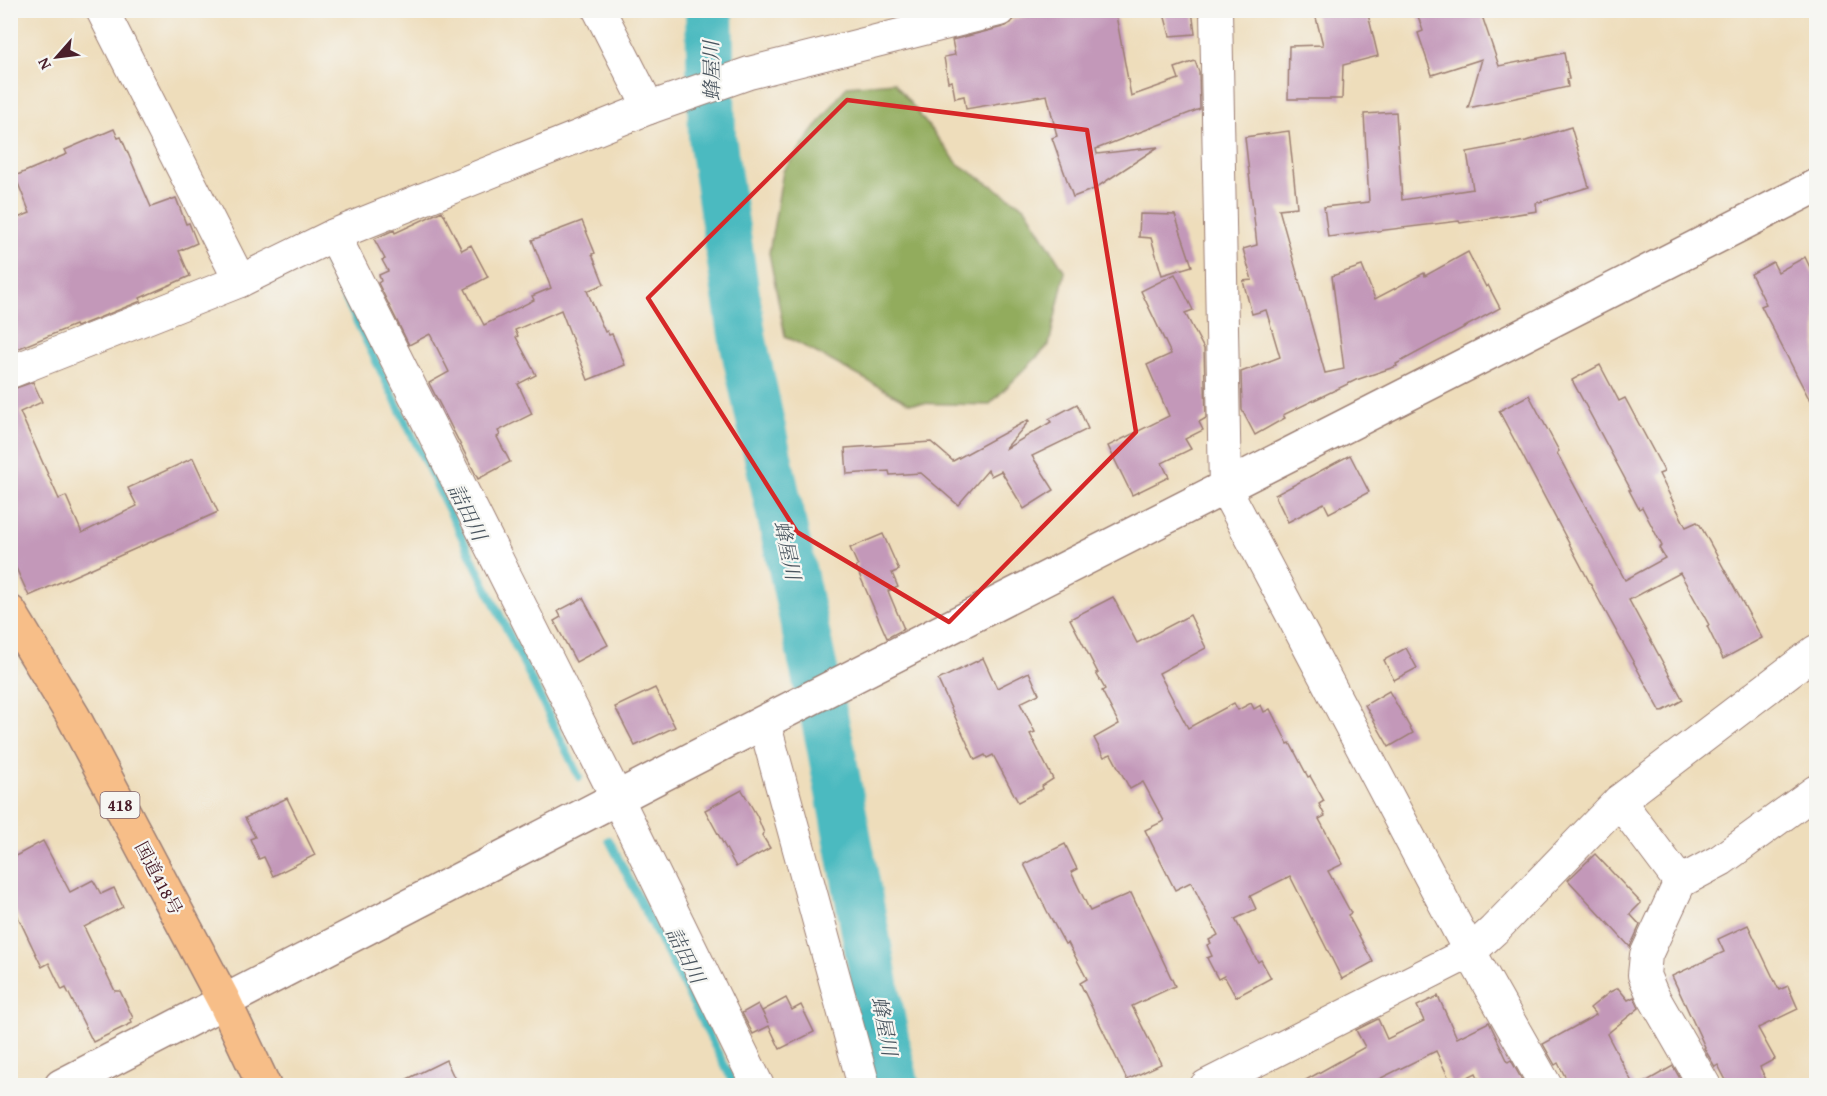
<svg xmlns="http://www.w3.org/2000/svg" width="1827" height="1096" font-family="'Gentium Book Plus','Noto Serif JP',serif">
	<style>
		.forest { fill: #92ac5d; stroke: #6e6644; stroke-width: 1.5 }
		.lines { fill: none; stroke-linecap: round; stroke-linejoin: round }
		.stream { stroke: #4bbac0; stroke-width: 8 }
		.river { stroke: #4bbac0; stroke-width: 48 }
		.building { fill: #c398b9 }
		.minor-casing { stroke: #9c7e73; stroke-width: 34 }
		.tertiary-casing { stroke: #9c7e73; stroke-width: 36 }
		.trunk-casing { stroke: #9c7e73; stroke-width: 36 }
		.minor { stroke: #fff; stroke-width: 32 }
		.tertiary { stroke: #fff; stroke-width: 33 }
		.trunk { stroke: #f7be88; stroke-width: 33 }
		.marked { fill: none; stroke: #d62828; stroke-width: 4.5; stroke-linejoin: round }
		.labels { text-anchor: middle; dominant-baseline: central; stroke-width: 4.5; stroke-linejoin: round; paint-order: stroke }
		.shield { fill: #f6f6f2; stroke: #7e6067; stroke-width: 1.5 }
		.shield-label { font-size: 16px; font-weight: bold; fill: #4a1f2b }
		.street-label { font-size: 18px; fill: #4a1f2b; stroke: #f6f6f2 }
		.water-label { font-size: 20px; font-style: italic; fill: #4a555f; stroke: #f6f6f2 }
	</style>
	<rect width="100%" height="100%" fill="#f6f6f2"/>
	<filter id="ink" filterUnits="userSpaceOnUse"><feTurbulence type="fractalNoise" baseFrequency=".0167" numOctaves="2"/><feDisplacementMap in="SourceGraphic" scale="12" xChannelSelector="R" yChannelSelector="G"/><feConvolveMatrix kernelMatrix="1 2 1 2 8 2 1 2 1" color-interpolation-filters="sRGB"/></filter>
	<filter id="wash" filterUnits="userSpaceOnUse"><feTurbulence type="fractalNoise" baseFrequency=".008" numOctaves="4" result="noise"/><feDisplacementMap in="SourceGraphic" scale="24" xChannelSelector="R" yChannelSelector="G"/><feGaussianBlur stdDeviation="1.35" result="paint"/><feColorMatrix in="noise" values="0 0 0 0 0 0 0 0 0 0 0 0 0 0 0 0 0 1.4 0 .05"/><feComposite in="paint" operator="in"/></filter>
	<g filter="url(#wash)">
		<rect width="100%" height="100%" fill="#edb"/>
		<path class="forest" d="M894,82L958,164L1025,207L1065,272L1049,345L989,405L909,403L785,336L769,253L783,171L847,86Z"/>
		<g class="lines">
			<g class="stream">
				<path d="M327,261L579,777"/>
				<path d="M609,840L735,1086"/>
			</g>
			<path class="river" d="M709,10L712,137L743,341L830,744L888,1054L896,1086"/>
		</g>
		<g id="blocks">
			<g class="building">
				<path d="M1052,10H1115L1131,96L1179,79L1175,68L1195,61L1199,72L1200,109L1096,149L1097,154L1158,147L1094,189L1073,197L1052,138L1057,136L1047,95L966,109L964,96L955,98L952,81L948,82L944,57L955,55L952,40L1003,27L1011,23L1014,19Z"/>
				<path d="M1163,10H1192L1195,34L1170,36Z"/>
				<path d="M1314,10H1367L1378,56L1343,65L1342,99H1288L1289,46L1323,45Z"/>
				<path d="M1416,10H1480L1499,66L1564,53L1569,79H1567L1568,87L1468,108L1482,59L1432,75L1418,33L1423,31Z"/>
				<path d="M1396,112L1402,200L1473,189L1467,152L1526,141L1571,127L1589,187L1536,203L1537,211L1460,223L1459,221L1328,237L1324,207L1369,202L1364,114Z"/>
				<path d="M114,129L118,138L121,137L151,207L176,198L186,224L189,223L197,243L179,251L190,276L140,298L141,301L76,327L75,325L10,352V221L30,213L15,176L67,154L65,150Z"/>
				<path d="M1289,131L1297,207L1279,209L1325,373L1344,369L1332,276L1362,266L1375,299L1424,273L1425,276L1468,252L1486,287L1488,285L1500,308L1396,364L1397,366L1356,380L1283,415L1285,418L1255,435L1242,410L1241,372L1280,357L1266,310L1252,314L1243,281L1252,280L1243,249L1257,245L1245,137Z"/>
				<path d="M442,211L462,250L471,245L488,277L465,289L484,325L534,300L532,296L551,288L532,240L582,221L595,253L592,254L604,284L587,291L605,332L607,331L609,335L612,334L625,365L588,380L561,310L515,330L518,336L516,337L536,375L518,384L532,414L498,431L500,435L497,437L510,462L478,479L429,383L449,372L430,334L409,345L378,283L381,281L379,275L388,271L382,260L385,259L374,239L394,230L395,233Z"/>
				<path d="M1140,214L1175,215L1192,266L1162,275L1151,238L1139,237Z"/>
				<path d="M1805,257L1816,280V412L1761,306L1766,304L1751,274L1773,262L1778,272Z"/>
				<path d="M1175,274L1193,310L1185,313L1204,349L1206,418L1199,422L1203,430L1185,439L1191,449L1162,463L1169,477L1132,495L1108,446L1169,416L1147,365L1171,354L1141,291Z"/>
				<path d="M1600,365L1619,401L1625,398L1663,469L1664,472L1659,474L1686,527L1697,522L1700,525L1762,638L1723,659L1707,626L1709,625L1680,573L1629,600L1683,700L1661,712L1599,600L1499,411L1529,395L1559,451L1557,453L1625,580L1665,558L1659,548L1662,546L1642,507L1639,509L1629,490H1631L1572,380Z"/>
				<path d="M33,382L42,402L20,412L59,499L66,496L82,533L137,506L128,488L193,458L218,512L29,596L10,555V390Z"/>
				<path d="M1077,404L1088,429L1032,456L1054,490L1024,509L1001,471L991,476L988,470L958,505L921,473L890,475L889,471L847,474L845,448L931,442L953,461L1028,420L1029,421L1005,449L1051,422L1049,419Z"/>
				<path d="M1350,455L1369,492L1329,513L1324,503L1288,522L1275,495Z"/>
				<path d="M883,534L899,570L892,573L898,587L888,591L904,629L887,638L856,567L858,566L850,548Z"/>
				<path d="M1113,597L1137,643L1190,615L1206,648L1159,673L1188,728L1234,703L1238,710L1251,703L1254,709L1261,705L1264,712L1270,709L1288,744L1290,743L1308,777L1310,776L1324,801L1319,804L1325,816L1319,819L1343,864L1328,871L1351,913L1348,915L1373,962L1342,979L1290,876L1250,896L1256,909L1235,919L1258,962L1261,960L1271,978L1236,997L1224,976L1218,979L1207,958L1212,956L1207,945L1211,943L1209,940L1218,935L1191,882L1175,890L1145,830L1164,821L1143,782L1130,789L1111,754L1104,757L1094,738L1119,724L1102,691L1105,689L1096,673H1098L1070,619Z"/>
				<path d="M583,598L608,645L576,662L554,621L561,617L558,611Z"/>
				<path d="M1406,648L1417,668L1394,680L1384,660Z"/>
				<path d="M983,658L997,688L1029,672L1039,694L1020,703L1035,732L1030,734L1053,779L1042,786L1043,789L1018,802L993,755L987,758L985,755L975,760L938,680Z"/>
				<path d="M655,688L675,727L635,746L615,707Z"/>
				<path d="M1389,691L1413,733L1389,747L1365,705Z"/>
				<path d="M742,790L757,816L764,833L762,835L770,848L736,867L705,810Z"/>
				<path d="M287,798L315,855L273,876L264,857L259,859L250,839L255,837L245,818Z"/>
				<path d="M43,841L70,892L93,880L101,894L114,888L123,907L84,927L115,991H120L133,1018L131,1019L132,1023L93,1042L66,988L62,990L49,963L42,967L10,900V859Z"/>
				<path d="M1065,844L1077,869L1071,872L1090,911L1131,893L1175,986L1132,1006L1161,1064L1127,1080L1080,983L1087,979L1068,943L1065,944L1047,911L1024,864Z"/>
				<path d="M1595,854L1641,903L1630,914L1640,925L1630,947L1568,880Z"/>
				<path d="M1748,925L1779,990L1788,986L1798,1009L1758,1028L1775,1059L1760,1067L1769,1086H1729L1718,1065L1715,1067L1704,1048L1705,1047L1672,976L1724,952L1718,939Z"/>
				<path d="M1618,988L1628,1000L1634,997L1639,1008L1607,1034L1634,1086H1570L1558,1063L1555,1065L1543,1044L1596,1015L1590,1008L1610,992Z"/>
				<path d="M1438,996L1457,1038L1489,1022L1508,1062L1511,1060L1523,1082L1516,1086H1482L1476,1073L1452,1085L1436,1051L1365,1086H1295L1365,1047L1356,1030L1378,1019L1387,1039L1424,1021L1417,1006Z"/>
				<path d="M786,998L792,1010L801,1005L814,1032L780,1049L769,1026L753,1034L742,1013L758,1004L768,1023L762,1011Z"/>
				<path d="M446,1060L458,1086H393Z"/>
				<path d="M1673,1066L1684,1086H1638Z"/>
			</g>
		</g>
	</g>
	<g filter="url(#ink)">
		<use href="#blocks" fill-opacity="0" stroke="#9c7e73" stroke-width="1.5"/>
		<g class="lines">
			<g class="minor-casing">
				<g id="minor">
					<path d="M102,10L240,281"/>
					<path d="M599,10L649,108"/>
					<path d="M1216,10L1225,488L1470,952L1546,1086"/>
					<path d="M334,235L617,798L758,1086"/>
					<path d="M10,372L240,281L334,235L649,108L749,73L999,10"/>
					<path d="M764,722L864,1086"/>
					<path d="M1619,801L1680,882"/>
					<path d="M1206,1086L1470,952L1494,930L1619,801L1816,651"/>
					<path d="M1705,1086L1653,996L1644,975L1646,955L1680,882L1721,860L1816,791"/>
				</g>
			</g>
			<g class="tertiary-casing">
				<path id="tertiary" d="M61,1086L764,722L1816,186"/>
			</g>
			<g class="trunk-casing">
				<path id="trunk" d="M10,612L73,716L224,1001L264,1086"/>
			</g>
			<use href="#minor" class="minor"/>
			<use href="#tertiary" class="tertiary"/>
			<use href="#trunk" class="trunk"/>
		</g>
	</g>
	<path class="marked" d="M847,100L1087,130L1136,432L949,622L797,532L648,298Z"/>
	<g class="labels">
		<rect class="shield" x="100.5" y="792" width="39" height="26" rx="4.5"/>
		<g class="shield-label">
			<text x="120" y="805">418</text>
		</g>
		<g class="street-label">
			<text transform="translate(159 878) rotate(62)">国道418号</text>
		</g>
		<g class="water-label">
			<text transform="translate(711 71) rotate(-91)">蜂屋川</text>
			<text transform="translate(468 512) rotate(64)">詰田川</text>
			<text transform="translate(788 550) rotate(78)">蜂屋川</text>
			<text transform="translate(686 955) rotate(63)">詰田川</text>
			<text transform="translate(885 1026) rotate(79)">蜂屋川</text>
		</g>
	</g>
	<rect width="1827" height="1096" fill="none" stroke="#f6f6f2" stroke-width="36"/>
	<g transform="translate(57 57) rotate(242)" stroke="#f6f6f2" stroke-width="4.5" paint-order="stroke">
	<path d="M0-4.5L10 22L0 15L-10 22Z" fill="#4a1f2b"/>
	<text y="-9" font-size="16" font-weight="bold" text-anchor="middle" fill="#4a1f2b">N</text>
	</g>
</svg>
